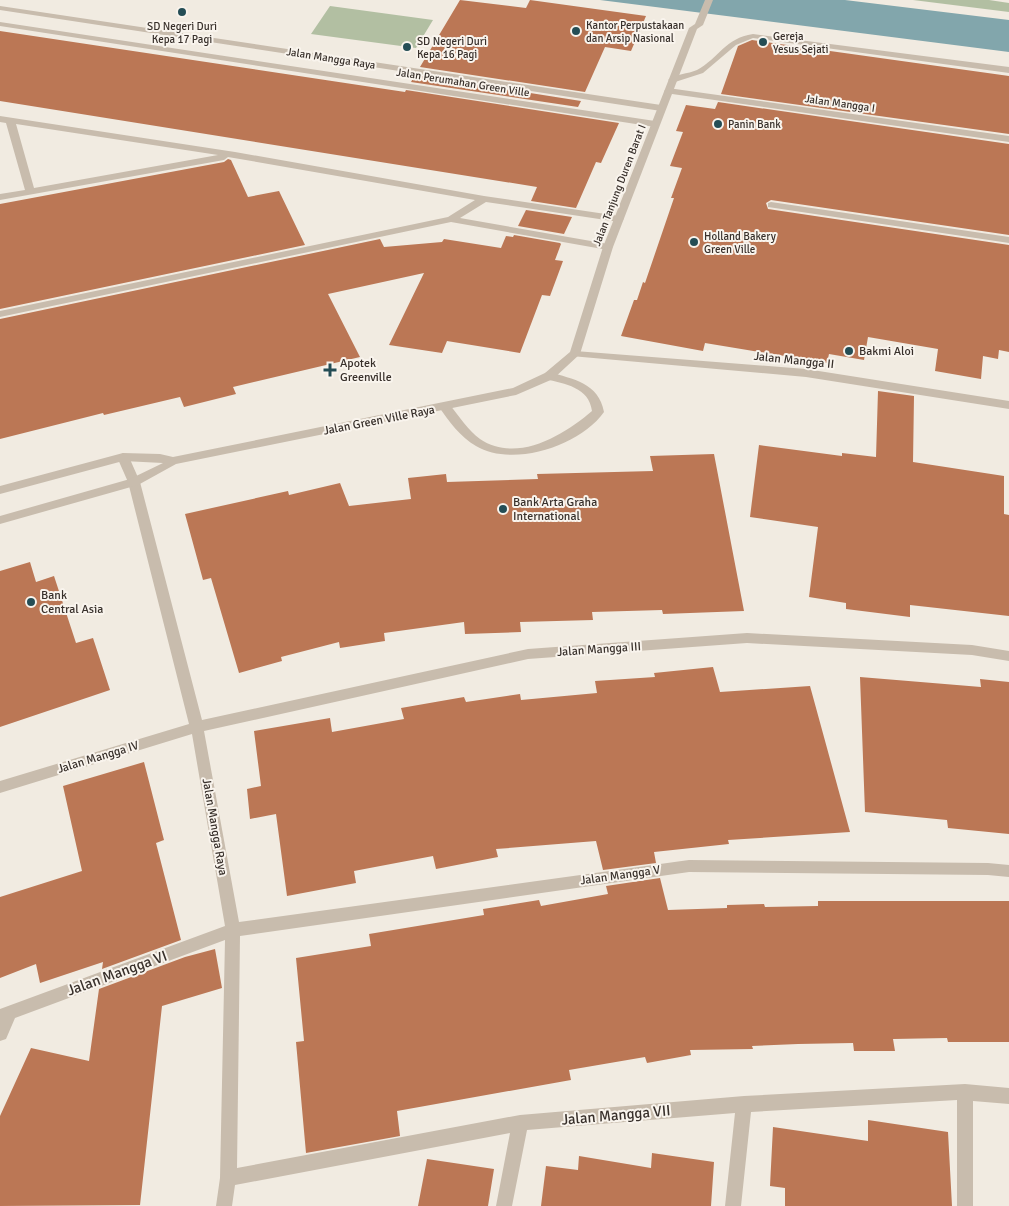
<svg xmlns="http://www.w3.org/2000/svg" width="1009" height="1206" viewBox="0 0 1009 1206" font-family="Signika,sans-serif">
	<style>
		.green { fill: #b2bfa2 }
		.water { fill: #82a6ac }
		.building { fill: #b75 }
		.lines { fill: none; stroke-linecap: round; stroke-linejoin: round }
		.service { fill: #c8bcad; fill-rule: evenodd }
		.minor { fill: #c8bcad; fill-rule: evenodd }
		.tertiary { fill: #c8bcad; fill-rule: evenodd }
		.poi-dot { fill: #244d55; stroke: #f9f4ed; stroke-width: 2 }
		.labels { text-anchor: middle; stroke-width: 4; stroke-linejoin: round; paint-order: stroke }
		.far-poi-label { font-size: 11px; fill: #38302b; stroke: #f9f4ed; text-anchor: start }
		.far-street-label { font-size: 11px; fill: #38302b; stroke: #f9f4ed }
		.poi-label { font-size: 12px; fill: #38302b; stroke: #f9f4ed; text-anchor: start }
		.street-label { font-size: 12px; fill: #38302b; stroke: #f9f4ed }
		.near-street-label { font-size: 15px; fill: #38302b; stroke: #f9f4ed }
	</style>
	<rect width="100%" height="100%" fill="#f1ebe1"/>
	<path class="green" d="M913,0H989L1009,3V12Z
		M330,6L433,20L416,48L311,34Z"/>
	<path class="water" d="M600,0H845L1009,20V52Z"/>
	<path class="building" d="M460,0L526,8L530,0L646,16L631,51L605,47L585,92L420,67Z
		M0,31L405,92L406,90L619,123L601,163L596,162L576,208L531,201L537,187L0,101Z
		M752,40L1009,76V134L721,94L738,46Z
		M415,75L581,101L578,107L411,82Z
		M718,102L1009,144V235L771,200L766,203L768,209L1009,245V352L999,350L998,359L983,356L981,379L935,371L938,349L868,337L864,360L829,354L827,363L705,343L703,351L621,336L634,300H637L643,282L645,283L674,198H671L682,168L670,166L683,132L676,131L686,105L715,109Z
		M228,159L231,160L248,197L279,191L305,245L0,309V204L224,162Z
		M526,210L572,217L564,234L518,226Z
		M514,235L560,243L561,244L555,260L563,261L550,296L542,295L520,353L447,341L442,353L389,345L424,273L328,294L360,357L233,387L236,394L184,407L180,397L104,415L103,413L0,439V319L380,239L384,247L442,242L444,239L501,248L506,236L513,237Z
		M878,391L914,396L913,462L1004,476V514L1009,515V616L910,605V617L846,609V603L809,597L818,527L750,517L759,445L842,456V453L876,457Z
		M714,454L744,611L663,614L662,610L592,612L593,620L520,622L521,632L465,634L464,622L384,633L385,641L340,648L339,642L281,657L282,661L239,673L211,578L203,580L185,514L288,491L289,495L340,483L349,506L411,499L408,478L446,474L447,482L538,479L537,474L653,471L650,456Z
		M30,562L36,582L54,576L76,643L93,638L110,690L0,727V571Z
		M713,667L720,692L810,686L850,832L728,840L729,844L654,852L656,863L603,870L596,841L496,849L498,857L436,869L433,856L354,871L356,883L287,896L276,814L250,819L247,789L261,786L254,731L330,718L332,732L404,719L401,708L464,697L466,702L520,694L521,700L597,693L595,681L655,677L654,673Z
		M860,677L981,687L980,679L1009,682V834L948,828L947,820L865,812Z
		M144,762L164,840L156,843L181,940L102,969L103,962L40,983L36,964L0,978V897L82,871L63,786Z
		M660,878L668,910L727,908V905L764,904L765,907L818,906V901H1009V1042H948L947,1038L893,1039L895,1051H854L853,1043L798,1044L752,1046L753,1049L690,1050L691,1055L647,1063L645,1057L569,1070L571,1080L397,1111L400,1136L306,1153L296,1042L304,1041L296,958L371,946L369,934L484,915L483,909L539,900L541,906L608,894L606,886Z
		M215,949L222,988L162,1006L140,1205L0,1206V1116L31,1048L89,1061L99,989L185,957Z
		M868,1120L948,1132L952,1206H785V1188L770,1186L773,1127L868,1141Z
		M652,1153L714,1162L711,1206H541L546,1166L578,1170L579,1156L651,1168Z
		M427,1159L494,1169L488,1206H418Z"/>
	<g class="lines">
		<path class="service" d="M0,6L661,105L665,108L661,111L0,10Z
			M549,372C573,379 599,383 604,412C580,446 513,468 476,446C461,438 448,420 439,407L441,404H449C459,416 468,430 480,439C517,464 564,435 592,411C589,387 565,384 545,379L544,376L545,373Z"/>
		<path class="minor" d="M0,22L655,121L659,124L655,127L0,26Z
			M753,34L1009,67V73L753,38L736,45L703,73L672,83L668,80C675,74 688,74 697,70C719,58 725,38 753,34Z
			M668,88L1009,136V142L665,93L664,91Z
			M0,116L235,152L484,196L619,216L624,219L619,222L486,202L460,218L608,244L613,247L608,250L451,222L0,317V311L448,217L475,200L228,157L224,160L0,200V194L25,190L6,123L0,122ZM16,124L218,155L34,188Z
			M771,202L1009,237V243L768,207V203Z
			M575,351L806,369L1009,401V409L806,377L571,356L570,354L571,352Z
			M123,453L129,457L140,482L202,720L528,649L747,633L972,645L1009,651V661L972,655L747,643L528,659L204,731L239,922L689,860L988,863L1009,865V877L988,875L689,872L240,936L237,1168L520,1115L744,1096L965,1084L1009,1088V1104L973,1101V1206H957V1100L751,1112L741,1206H725L735,1113L527,1130L512,1206H496L510,1133L235,1185L232,1206H216L220,1178L225,940L15,1018L6,1039L0,1041V1009L225,926L192,734L0,793V781L189,724L128,482L117,457Z"/>
		<path class="tertiary" d="M705,0H713L703,25L697,29L613,247L580,354L553,379L516,395L176,464L138,485L0,524V516L130,479L163,463L123,461L0,494V486L123,453L160,454L173,457L513,388L545,373L570,352L603,247L689,28L695,24Z"/>
	</g>
	<g class="poi-dot">
		<circle cx="182" cy="12" r="5"/>
		<circle cx="576" cy="31" r="5"/>
		<circle cx="763" cy="42" r="5"/>
		<circle cx="407" cy="47" r="5"/>
		<circle cx="718" cy="124" r="5"/>
		<circle cx="694" cy="242" r="5"/>
		<circle cx="849" cy="351" r="5"/>
		<path d="M327.5 362.5h5v5h5v5h-5v5h-5v-5h-5v-5h5z"/>
		<circle cx="503" cy="509" r="5"/>
		<circle cx="31" cy="602" r="5"/>
	</g>
	<g class="labels">
		<g class="far-poi-label">
			<text x="586" y="29">Kantor Perpustakaan<tspan x="586" dy="13">dan Arsip Nasional</tspan></text>
			<text x="182" y="30" text-anchor="middle">SD Negeri Duri<tspan x="182" dy="13">Kepa 17 Pagi</tspan></text>
			<text x="773" y="40">Gereja<tspan x="773" dy="13">Yesus Sejati</tspan></text>
			<text x="417" y="45">SD Negeri Duri<tspan x="417" dy="13">Kepa 16 Pagi</tspan></text>
			<text x="728" y="128">Panin Bank</text>
			<text x="704" y="240">Holland Bakery<tspan x="704" dy="13">Green Ville</tspan></text>
		</g>
		<g class="far-street-label">
			<text transform="translate(331 58) rotate(9)" y="4">Jalan Mangga Raya</text>
			<text transform="translate(463 82) rotate(9)" y="4">Jalan Perumahan Green Ville</text>
			<text transform="translate(840 103) rotate(8)" y="4">Jalan Mangga I</text>
			<text transform="translate(619 185) rotate(-69)" y="4">Jalan Tanjung Duren Barat I</text>
		</g>
		<g class="poi-label">
			<text x="859" y="355">Bakmi Aloi</text>
			<text x="340" y="367">Apotek<tspan x="340" dy="14">Greenville</tspan></text>
			<text x="513" y="506">Bank Arta Graha<tspan x="513" dy="14">International</tspan></text>
			<text x="41" y="599">Bank<tspan x="41" dy="14">Central Asia</tspan></text>
		</g>
		<g class="street-label">
			<text transform="translate(794 360) rotate(6)" y="4">Jalan Mangga II</text>
			<text transform="translate(379 420) rotate(-11)" y="4">Jalan Green Ville Raya</text>
			<text transform="translate(599 649) rotate(-4)" y="4">Jalan Mangga III</text>
			<text transform="translate(98 757) rotate(-17)" y="4">Jalan Mangga IV</text>
			<text transform="translate(215 827) rotate(80)" y="4">Jalan Mangga Raya</text>
			<text transform="translate(620 875) rotate(-8)" y="4">Jalan Mangga V</text>
		</g>
		<g class="near-street-label">
			<text transform="translate(117 973) rotate(-20)" y="5">Jalan Mangga VI</text>
			<text transform="translate(616 1115) rotate(-5)" y="5">Jalan Mangga VII</text>
		</g>
	</g>
</svg>
